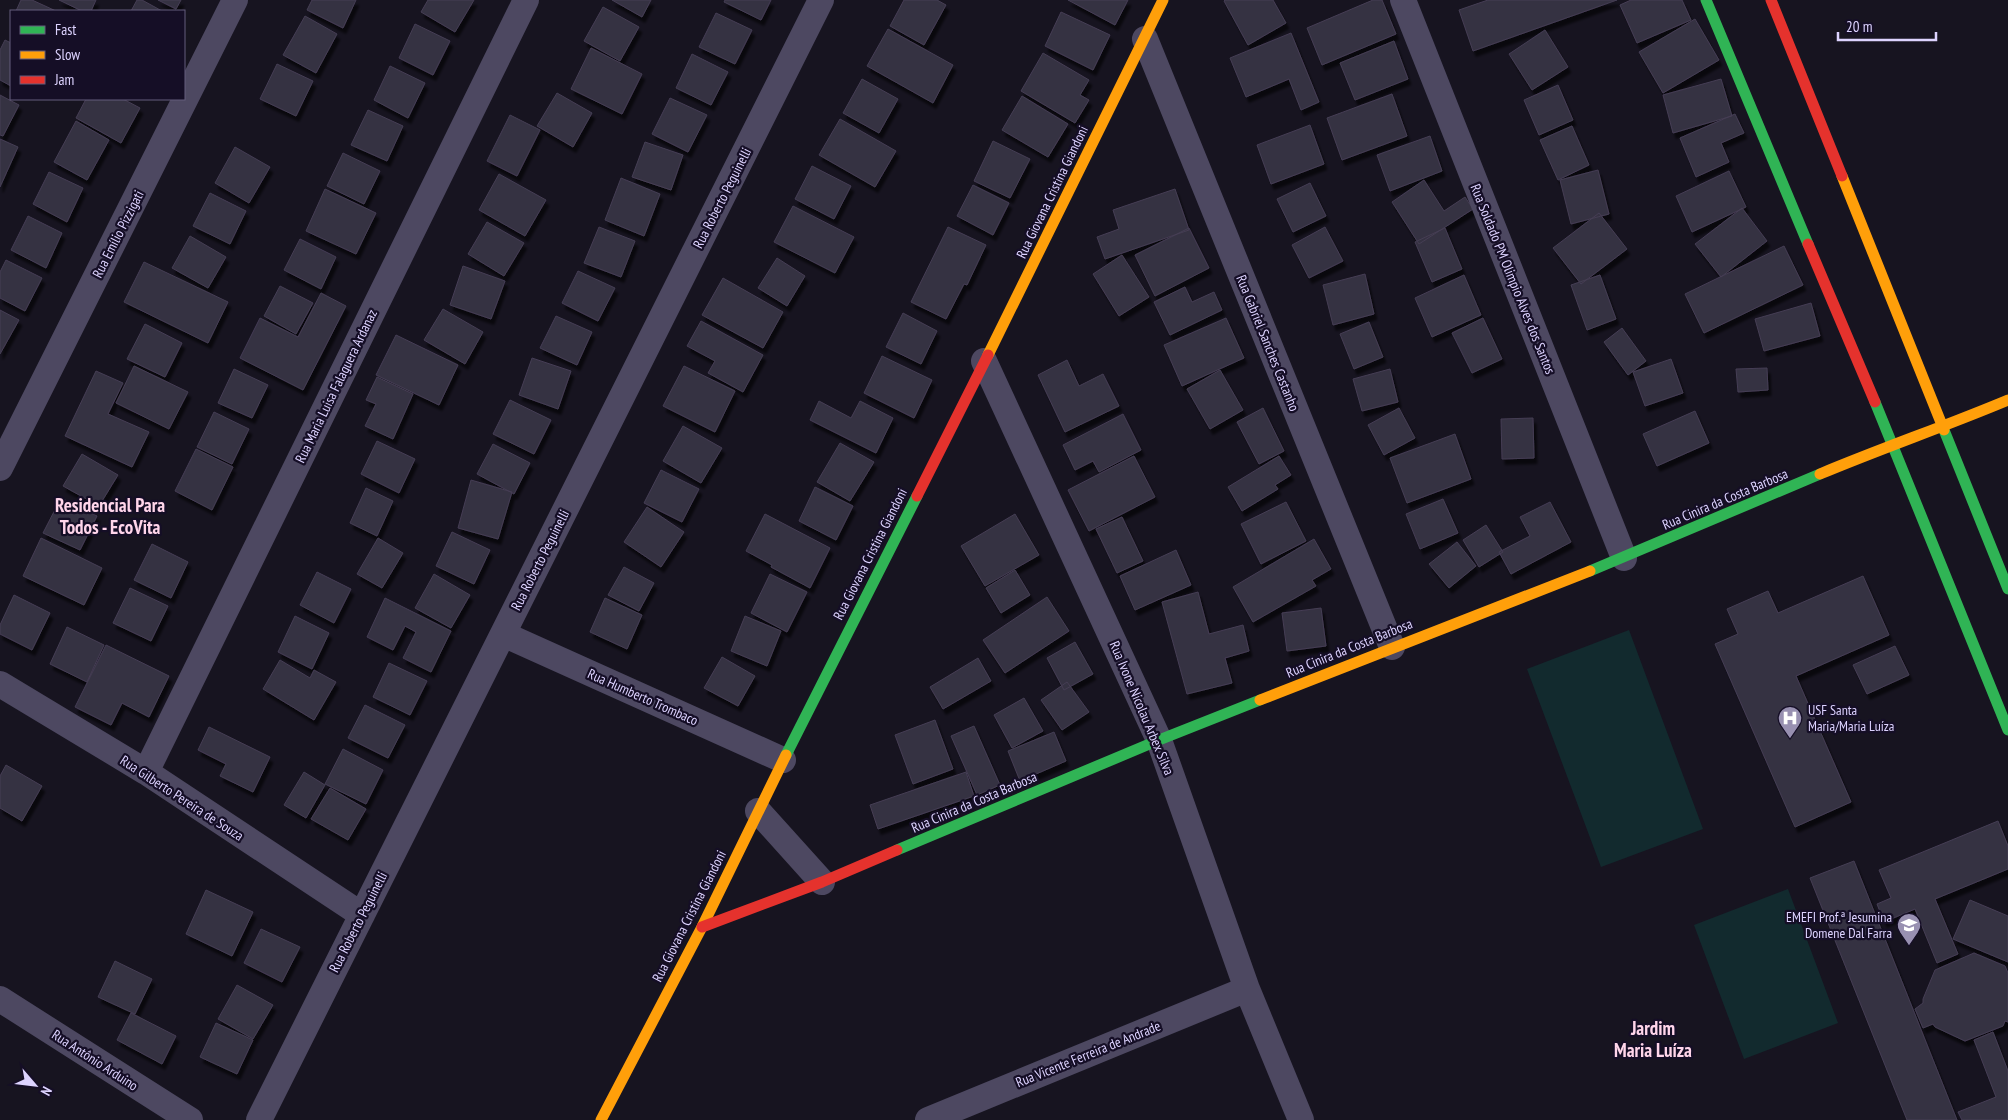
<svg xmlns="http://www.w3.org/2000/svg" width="2008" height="1120" viewBox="0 0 2008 1120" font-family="'PT Sans Narrow',sans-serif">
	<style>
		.green { fill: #122a2e }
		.building { fill: #363142; stroke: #453e54; filter: url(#shadow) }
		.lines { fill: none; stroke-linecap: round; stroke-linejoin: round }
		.street { stroke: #4d4861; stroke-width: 26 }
		.fast { stroke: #30b455; stroke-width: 11 }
		.slow { stroke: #ff9f0a; stroke-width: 11 }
		.jam { stroke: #e5322d; stroke-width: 11 }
		.labels { text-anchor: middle; stroke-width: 4.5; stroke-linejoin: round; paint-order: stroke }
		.street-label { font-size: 14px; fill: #ddd3ff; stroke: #150e26 }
		.poi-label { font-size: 14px; fill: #ddd3ff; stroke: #150e26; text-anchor: start }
		.district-label { font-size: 19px; font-weight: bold; fill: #ffd5ea; stroke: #150e26 }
	</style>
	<defs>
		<filter id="shadow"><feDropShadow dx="3" dy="5.5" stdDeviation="1" flood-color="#0009"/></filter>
	</defs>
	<rect width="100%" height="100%" fill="#171420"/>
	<path class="green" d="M1629,630L1703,829L1601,867L1527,669Z
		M1788,889L1838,1023L1744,1059L1694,925Z"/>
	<path class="building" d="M21,0H32L56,11H16Z
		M59,0H96L91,11H82Z
		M137,0H142L162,11H131Z
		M158,0H181L176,9Z
		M312,0H356L343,28L307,10Z
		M428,0H474L455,32L421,12Z
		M612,0H651L642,17Z
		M725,0H771L761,20L724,2Z
		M904,0H937L946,5L924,45L890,26Z
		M1068,0H1128L1115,25Z
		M1225,0H1273L1286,23L1248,45L1224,1Z
		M1373,0H1382L1396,34L1322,65L1307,28Z
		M1488,0H1617L1473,51L1459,10Z
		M1631,0H1682L1691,20L1637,43L1620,5Z
		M603,7L639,27L620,61L584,41Z
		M1061,12L1110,35L1093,70L1045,46Z
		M716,13L752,30L735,64L699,47Z
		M305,16L337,34L316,73L283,55Z
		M1695,19L1719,60L1663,93L1639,52Z
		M415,24L450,41L433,75L399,58Z
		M888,29L953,65L933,103L867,66Z
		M1545,30L1568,67L1532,90L1509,54Z
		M1291,33L1319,102L1301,110L1289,79L1246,97L1230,58Z
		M5,40L11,43V86L0,80V50Z
		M1394,41L1408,79L1355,100L1340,63Z
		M591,48L642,74L622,114L571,89Z
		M1043,53L1089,80L1080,95L1089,100L1075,123L1021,91Z
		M692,54L728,72L711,105L676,88Z
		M277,64L313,81L296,116L260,99Z
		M390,66L425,83L408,118L374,100Z
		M862,79L898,99L879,133L843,113Z
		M1721,79L1732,116L1673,133L1663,95Z
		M1558,85L1573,120L1539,135L1524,100Z
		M557,93L592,113L573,147L537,126Z
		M1392,94L1407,136L1342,160L1327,118Z
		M0,95L19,105L3,136L0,135Z
		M1022,96L1068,124L1048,157L1002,130Z
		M670,98L707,115L688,152L652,134Z
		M86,99H123L140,108L121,143L76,118Z
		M368,110L403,126L387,161L351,145Z
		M1735,114L1744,133L1721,143L1729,162L1696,177L1680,138Z
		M510,115L540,130L517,176L487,161Z
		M840,119L896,151L875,187L819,155Z
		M76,121L109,140L87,180L54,162Z
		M1310,125L1324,164L1271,184L1257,145Z
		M1572,126L1589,165L1558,180L1540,140Z
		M1430,136L1442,171L1390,191L1377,155Z
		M0,139L18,147L0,187Z
		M993,141L1030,159L1010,198L974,181Z
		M645,142L683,155L671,190L632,177Z
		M235,147L270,167L249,203L215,183Z
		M343,153L380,171L364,204L327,186Z
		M812,166L851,186L834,219L795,199Z
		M1598,170L1609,214L1571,224L1560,180Z
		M1729,171L1746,207L1692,232L1676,196Z
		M49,172L83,188L67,222L33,204Z
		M499,174L546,200L525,236L479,210Z
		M621,178L660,194L644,236L605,220Z
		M1424,180L1444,211L1465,197L1473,209L1419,244L1392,202Z
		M1310,183L1326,216L1293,232L1277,199Z
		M973,185L1009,203L993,235L957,216Z
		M325,189L376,213L356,254L306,231Z
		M1175,189L1189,230L1105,259L1097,237L1119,229L1113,210Z
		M210,193L246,211L230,244L193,226Z
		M793,206L854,237L835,273L774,242Z
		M1742,208L1767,241L1721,277L1695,244Z
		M1599,213L1627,249L1581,284L1553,248Z
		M28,216L62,233L46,268L11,250Z
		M487,222L524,243L504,276L468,254Z
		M599,227L635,241L621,277L584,263Z
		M948,227L986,245L967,285L964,284L946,319L911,302Z
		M1325,227L1343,261L1309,278L1292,245Z
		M1189,228L1209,268L1155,296L1135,255Z
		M1445,228L1462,269L1432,282L1415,242Z
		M190,236L226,257L208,288L172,268Z
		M300,239L336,257L321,289L284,270Z
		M1784,246L1803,285L1704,333L1685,294Z
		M1122,255L1149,297L1119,316L1093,274Z
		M777,258L805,276L787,306L758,288Z
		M6,260L42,278L25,311L0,298V272Z
		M144,262L228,302L208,343L124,302Z
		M463,266L505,281L491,319L450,305Z
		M578,271L615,288L598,321L562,303Z
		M1365,274L1374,314L1333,325L1323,285Z
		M1464,275L1481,315L1432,337L1415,298Z
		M1600,275L1616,319L1587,330L1571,285Z
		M723,278L783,312L763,348L702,315Z
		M280,286L313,303L296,334L264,316Z
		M1185,287L1192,302L1214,292L1222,310L1170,335L1154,302Z
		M321,293L346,306L303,390L240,358L260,318L298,337Z
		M1811,303L1820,336L1764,351L1755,319Z
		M443,309L483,332L465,364L424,340Z
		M0,310L19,320L0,354Z
		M903,313L937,331L921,364L886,347Z
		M556,316L592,332L577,365L540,348Z
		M1226,318L1244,358L1182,386L1164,345Z
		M1483,318L1502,359L1472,373L1452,333Z
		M701,321L763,355L743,392L708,373L715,361L687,346Z
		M1369,322L1383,357L1354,369L1340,334Z
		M145,324L182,343L165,377L127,359Z
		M1622,328L1646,361L1628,375L1604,342Z
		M396,335L458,365L439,405L376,375Z
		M882,356L932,380L914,418L864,393Z
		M532,358L571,371L558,409L519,395Z
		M1671,359L1683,393L1645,406L1633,372Z
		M1067,360L1079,386L1103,374L1119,406L1065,432L1038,375Z
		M134,366L188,392L169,429L116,403Z
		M684,366L735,391L715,432L663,406Z
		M1767,368L1768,390L1738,392L1736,369Z
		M234,369L268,385L252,418L218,403Z
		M1390,369L1398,402L1362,411L1353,379Z
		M1220,370L1243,410L1210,429L1187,389Z
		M96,371L123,383L108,414L149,432L132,467L65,436Z
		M377,377L413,394L393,439L365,426L376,404L366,400Z
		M510,400L551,420L534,454L493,434Z
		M819,401L851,418L860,401L893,418L876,453L810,420Z
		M1263,408L1284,451L1259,464L1237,422Z
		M1399,408L1415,438L1384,455L1368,425Z
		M1695,411L1709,443L1657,466L1643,434Z
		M214,412L249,429L232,464L197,447Z
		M1123,414L1141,450L1099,472L1093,461L1075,470L1063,445Z
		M1533,418L1534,458L1502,459L1501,419Z
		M683,426L722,448L701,483L663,461Z
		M1455,434L1471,479L1407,503L1390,458Z
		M377,441L415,459L399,493L361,474Z
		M840,443L874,462L850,501L817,482Z
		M493,444L530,463L514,494L477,474Z
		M196,449L233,467L212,510L175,491Z
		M82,454L118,475L99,506L63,486Z
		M1134,456L1155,497L1089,531L1068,490Z
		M1279,456L1291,475L1275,485L1278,489L1242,511L1228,487Z
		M661,470L699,489L682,522L644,503Z
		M471,480L512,492L498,539L458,528Z
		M815,487L853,506L836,540L799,521Z
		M366,488L393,501L377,536L350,523Z
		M61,498L97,516L80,550L43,533Z
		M1443,499L1458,533L1420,549L1406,514Z
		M1286,502L1306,541L1261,564L1241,524Z
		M1550,502L1571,542L1511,574L1499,552L1530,536L1520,517Z
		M647,507L684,532L661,567L624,542Z
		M765,514L830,548L810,588L771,567L772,565L746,551Z
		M1015,514L1039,555L985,586L961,546Z
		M1122,517L1143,561L1117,573L1096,529Z
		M1486,525L1503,552L1479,567L1463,540Z
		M452,532L490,550L474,584L436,566Z
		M41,538L102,568L84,605L23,576Z
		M378,538L403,553L382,588L357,574Z
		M1314,539L1331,569L1312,580L1316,586L1253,622L1233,587Z
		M1457,542L1476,566L1449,588L1429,564Z
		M152,544L188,562L171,598L134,580Z
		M1176,550L1191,585L1135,610L1120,576Z
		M624,567L654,583L639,611L608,595Z
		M1015,570L1030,595L1001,613L986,588Z
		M317,572L351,589L334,623L300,605Z
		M434,574L470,595L451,628L415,608Z
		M770,574L807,592L787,632L751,613Z
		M1863,576L1889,635L1796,676L1851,802L1795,827L1715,644L1738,634L1727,609L1768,591L1778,613Z
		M130,588L168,606L151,641L113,623Z
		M1198,592L1209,634L1243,625L1249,651L1225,658L1232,683L1187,694L1162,602Z
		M14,595L50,613L32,650L0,634V625Z
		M1047,597L1069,631L1005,673L983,640Z
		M385,598L451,631L431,672L403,658L416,632L405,626L393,650L367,637Z
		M605,598L642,615L627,649L590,632Z
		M1321,608L1326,646L1287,651L1282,613Z
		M295,616L329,633L312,669L278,652Z
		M745,616L781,631L767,666L731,651Z
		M67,627L104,645L87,682L50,664Z
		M1075,642L1093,674L1064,690L1047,658Z
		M106,645L169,676L149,717L122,703L111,725L75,707Z
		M1895,646L1909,675L1867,694L1853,665Z
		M722,657L755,676L738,706L704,688Z
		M978,658L991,681L943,709L930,687Z
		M280,660L310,678L314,670L336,682L314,720L263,689Z
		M389,663L427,681L410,715L373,697Z
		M1067,682L1089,712L1062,730L1041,700Z
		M1024,698L1043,731L1012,748L994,715Z
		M365,705L405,725L388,758L348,738Z
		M935,720L953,769L913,784L895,735Z
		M974,726L1000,785L977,795L951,736Z
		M209,727L270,757L253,792L220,776L226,764L198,750Z
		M1054,732L1066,761L1020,781L1008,751Z
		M343,749L383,770L366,804L325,784Z
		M6,765L42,786L22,821L0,808V776Z
		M304,772L325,785L306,818L284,805Z
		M966,772L974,796L878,829L870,805Z
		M330,788L366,809L348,840L311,819Z
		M1998,821L2008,846V869L1935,899L1958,954L1937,963L1915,909L1884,922L1877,904L1891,898L1879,870Z
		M1854,861L1957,1120H1907L1810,878Z
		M206,890L253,912L232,956L186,934Z
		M1970,900L2008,916V962L1953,939Z
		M261,929L300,947L282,982L244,963Z
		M1974,953L2005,966L2008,973V1022L2005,1021L2003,1026L1965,1041L1935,1027L1933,1024L1923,1028L1915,1009L1923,1003V999L1935,970Z
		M115,961L152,979L135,1014L98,997Z
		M237,985L273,1005L253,1039L218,1019Z
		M131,1013L176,1036L162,1064L117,1040Z
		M216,1023L253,1040L237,1074L200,1057Z
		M1993,1032L2008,1071V1120H1962L1958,1112L1996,1097L1974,1040Z"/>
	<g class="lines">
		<path class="street" d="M1403,0L1624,558
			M1145,39L1392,647
			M984,361L1159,740L1247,989L1301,1120
			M0,468L235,0
			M503,634L783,760
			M0,684L146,772L362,915
			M146,772L526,0
			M758,811L822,882
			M0,999L190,1120
			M259,1120L821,0
			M928,1120L1247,989"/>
		<path class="fast" d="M1706,0L1808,244
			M1875,402L2008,730
			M1944,430L2008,589
			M1590,571L1820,474
			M786,755L917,496
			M897,850L1159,740L1260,700"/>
		<path class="slow" d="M1842,176L1944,430
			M988,355L1163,0
			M1820,474C1882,448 1946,426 2008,400
			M1260,700L1590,571
			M601,1120L702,927L786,755"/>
		<path class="jam" d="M1771,0L1842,176
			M1808,244L1875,402
			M917,496L988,355
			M702,927L822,882L897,850"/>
	</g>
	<defs>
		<g id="hospital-pin" transform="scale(1.25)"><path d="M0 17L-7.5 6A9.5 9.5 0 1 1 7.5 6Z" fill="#9890b1" stroke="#150e26"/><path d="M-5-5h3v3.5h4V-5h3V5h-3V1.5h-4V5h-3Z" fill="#fff"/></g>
		<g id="school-pin" transform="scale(1.25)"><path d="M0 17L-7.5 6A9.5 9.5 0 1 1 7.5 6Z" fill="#9890b1" stroke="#150e26"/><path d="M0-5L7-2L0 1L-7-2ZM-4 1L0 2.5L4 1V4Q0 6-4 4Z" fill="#fff"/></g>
	</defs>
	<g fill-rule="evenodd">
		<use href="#hospital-pin" x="1790" y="718"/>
		<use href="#school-pin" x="1909" y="925"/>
	</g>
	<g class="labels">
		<g class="street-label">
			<text transform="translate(1052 192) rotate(-64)" y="5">Rua Giovana Cristina Giandoni</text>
			<text transform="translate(722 198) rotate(-63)" y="5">Rua Roberto Peguinelli</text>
			<text transform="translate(118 234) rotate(-63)" y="5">Rua Emílio Pizzigati</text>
			<text transform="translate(1513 279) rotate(68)" y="5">Rua Soldado PM Olimpio Alves dos Santos</text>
			<text transform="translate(1268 343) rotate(68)" y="5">Rua Gabriel Sanches Castanho</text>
			<text transform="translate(336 386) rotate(-64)" y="5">Rua Maria Luisa Falaguera Ardanaz</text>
			<text transform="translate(1725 499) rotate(-23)" y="5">Rua Cinira da Costa Barbosa</text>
			<text transform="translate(870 554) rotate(-63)" y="5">Rua Giovana Cristina Giandoni</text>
			<text transform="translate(540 560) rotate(-63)" y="5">Rua Roberto Peguinelli</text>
			<text transform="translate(1349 648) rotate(-22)" y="5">Rua Cinira da Costa Barbosa</text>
			<text transform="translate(643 697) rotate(24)" y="5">Rua Humberto Trombaco</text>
			<text transform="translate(1142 708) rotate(67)" y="5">Rua Ivone Nicolau Arbex Silva</text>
			<text transform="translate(182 798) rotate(33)" y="5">Rua Gilberto Pereira de Souza</text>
			<text transform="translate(974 802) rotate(-23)" y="5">Rua Cinira da Costa Barbosa</text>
			<text transform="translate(689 916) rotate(-63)" y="5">Rua Giovana Cristina Giandoni</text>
			<text transform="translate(358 922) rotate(-63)" y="5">Rua Roberto Peguinelli</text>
			<text transform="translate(1088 1054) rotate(-22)" y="5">Rua Vicente Ferreira de Andrade</text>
			<text transform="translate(95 1060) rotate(33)" y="5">Rua Antônio Arduino</text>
		</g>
		<g class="poi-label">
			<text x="1808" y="715">USF Santa<tspan x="1808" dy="16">Maria/Maria Luíza</tspan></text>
			<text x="1892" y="922" text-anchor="end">EMEFI Prof.ª Jesumina<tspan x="1892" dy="16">Domene Dal Farra</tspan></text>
		</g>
		<g class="district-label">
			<text x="110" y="512">Residencial Para<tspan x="110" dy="22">Todos - EcoVita</tspan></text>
			<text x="1653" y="1035">Jardim<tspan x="1653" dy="22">Maria Luíza</tspan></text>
		</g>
	</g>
	<rect x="10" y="10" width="175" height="90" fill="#150e26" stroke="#655d7d"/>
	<rect x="20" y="26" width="25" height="8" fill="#30b455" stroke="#655d7d"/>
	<text x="55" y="35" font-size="15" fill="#ddd3ff">Fast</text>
	<rect x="20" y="51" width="25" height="8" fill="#ff9f0a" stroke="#655d7d"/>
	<text x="55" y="60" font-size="15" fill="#ddd3ff">Slow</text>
	<rect x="20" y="76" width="25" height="8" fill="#e5322d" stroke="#655d7d"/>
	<text x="55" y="85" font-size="15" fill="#ddd3ff">Jam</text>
	<g transform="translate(35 1085) rotate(118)" stroke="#150e26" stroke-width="4" paint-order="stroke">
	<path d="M0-4L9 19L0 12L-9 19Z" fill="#ddd3ff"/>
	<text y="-8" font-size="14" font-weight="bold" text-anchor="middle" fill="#ddd3ff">N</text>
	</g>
	<path d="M1838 32v8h98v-8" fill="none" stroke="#ddd3ff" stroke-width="2.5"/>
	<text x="1846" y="32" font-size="15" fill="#ddd3ff" stroke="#150e26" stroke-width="4" paint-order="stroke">20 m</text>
</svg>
